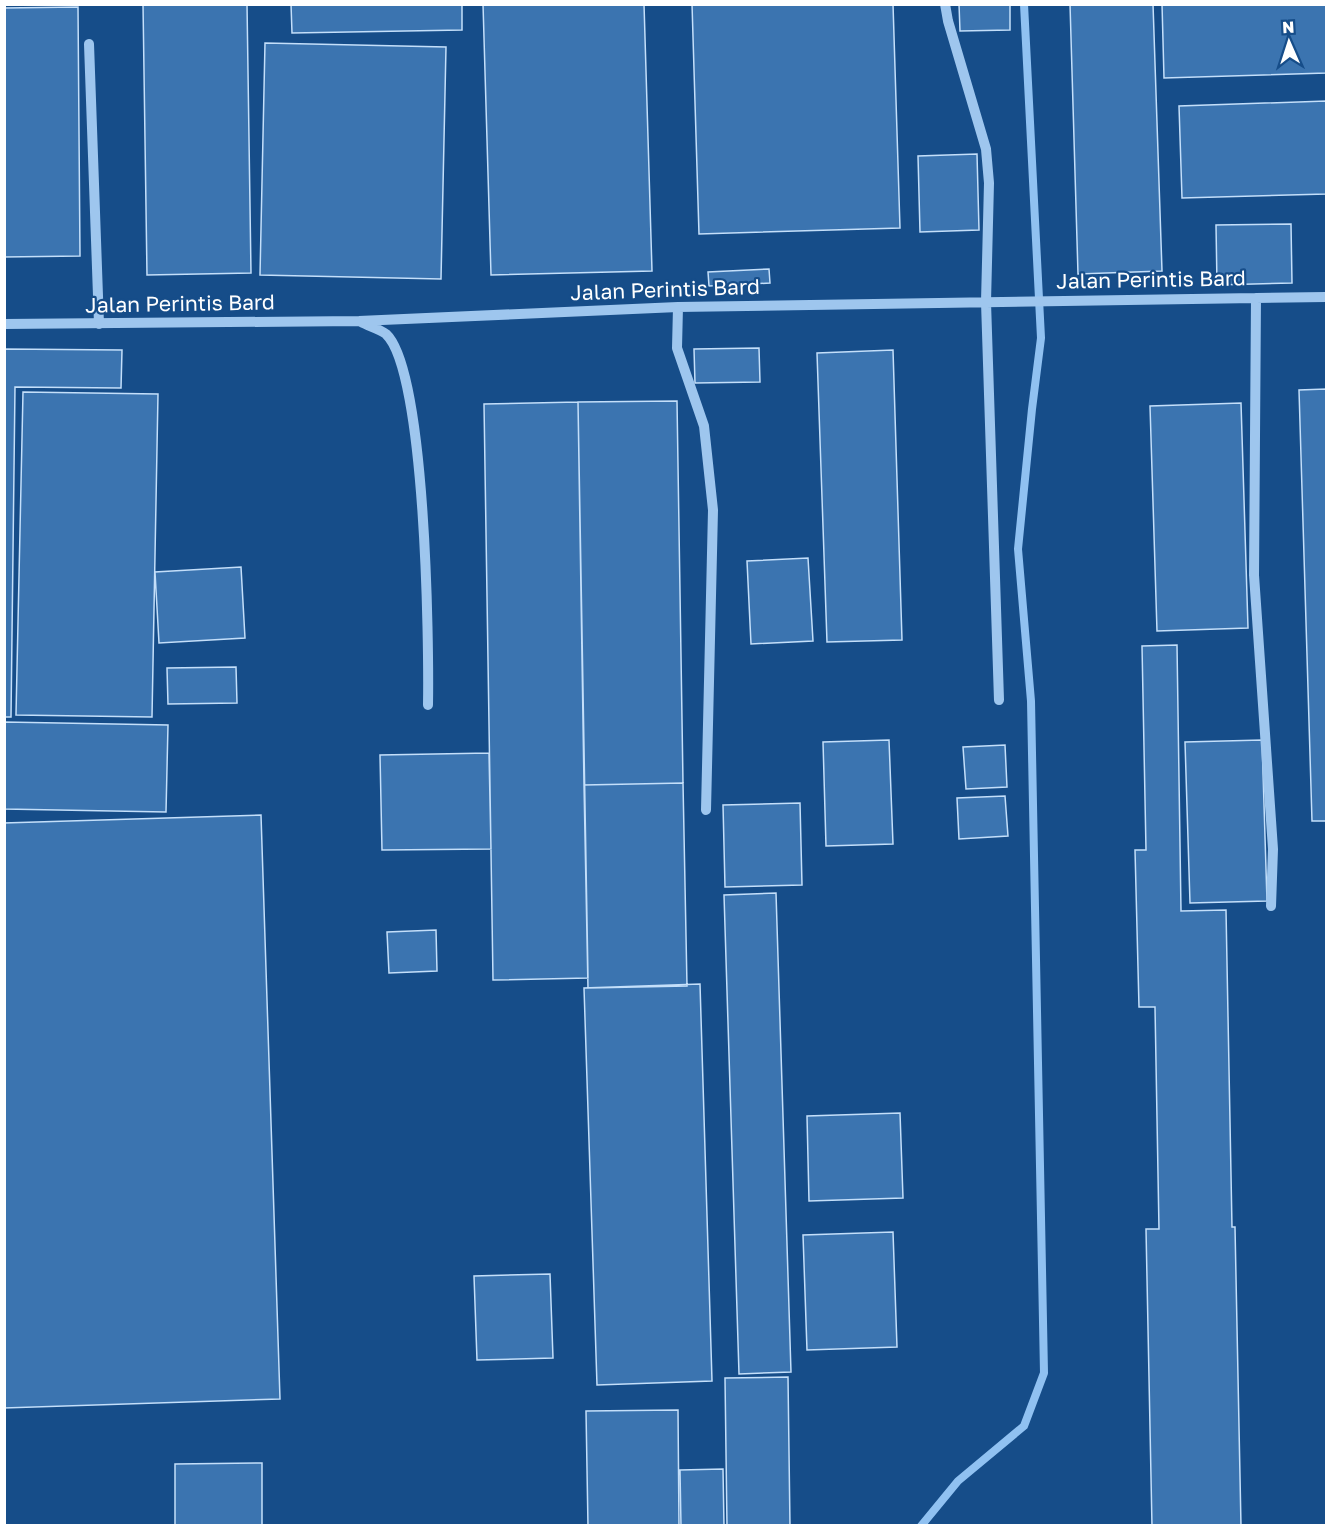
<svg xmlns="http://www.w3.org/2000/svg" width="1331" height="1530" viewBox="0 0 1331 1530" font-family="'Golos Text',sans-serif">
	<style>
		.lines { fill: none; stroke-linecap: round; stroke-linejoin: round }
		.stream { stroke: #90c1f1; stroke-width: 8 }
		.building { fill: #3b74b0; stroke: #c4dffa; stroke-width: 1.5 }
		.minor { stroke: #9ec6ee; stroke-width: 10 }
		.labels { text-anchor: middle; stroke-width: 4.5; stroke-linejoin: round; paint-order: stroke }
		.street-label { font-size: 21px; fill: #fff; stroke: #164d89 }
	</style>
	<rect width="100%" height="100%" fill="#164d89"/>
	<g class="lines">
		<path class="stream" d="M921,1526L958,1481L1024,1426L1044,1373L1031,701L1018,549L1032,409L1041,338L1024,4"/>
	</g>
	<path class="building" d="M143,4H247L251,273L147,275Z
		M291,4H462V30L292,33Z
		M483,4H644L652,271L491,275Z
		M692,4H893L900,228L699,234Z
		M959,4H1010V30L960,31Z
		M1070,4H1153L1162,271L1078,274Z
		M1162,4H1326V73L1164,78Z
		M78,7L80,256L4,257V8Z
		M265,43L446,47L441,279L260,275Z
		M1326,101V194L1182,198L1179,106Z
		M977,154L979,230L920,232L918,156Z
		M1291,224L1292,283L1217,285L1216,225Z
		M769,269L770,283L709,286L708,272Z
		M759,348L760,382L695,383L694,349Z
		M4,349L122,350L121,388L15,387L11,717H4Z
		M893,350L902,640L827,642L817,353Z
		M1326,389V821H1312L1299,390Z
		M23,392L158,394L152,717L16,715Z
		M677,401L683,783L584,785L578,402Z
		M578,402L588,978L493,980L484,404Z
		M1241,403L1248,628L1157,631L1150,406Z
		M808,558L813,641L751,644L747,561Z
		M241,567L245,638L159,643L155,572Z
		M1177,645L1181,911L1226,910L1232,1227H1235L1241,1526H1152L1146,1229H1159L1155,1007H1139L1135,850H1146L1142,646Z
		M236,667L237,703L168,704L167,668Z
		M4,722L168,725L166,812L4,809Z
		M889,740L893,844L826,846L823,742Z
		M1262,740L1267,901L1190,903L1185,742Z
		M1005,745L1007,787L966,789L963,747Z
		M489,753L491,849L382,850L380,755Z
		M683,783L687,986L588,988L584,785Z
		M1005,796L1008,836L959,839L957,798Z
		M800,803L802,885L725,887L723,805Z
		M261,815L280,1399L4,1408V823Z
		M776,893L791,1372L739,1374L724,895Z
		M436,930L437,971L389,973L387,932Z
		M700,984L712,1381L597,1385L584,988Z
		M900,1113L903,1198L809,1201L807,1116Z
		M893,1232L897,1347L807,1350L803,1235Z
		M550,1274L553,1358L477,1360L474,1276Z
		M788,1377L790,1526H727L725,1378Z
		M678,1410L679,1526H588L586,1411Z
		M262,1463V1526H175V1464Z
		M723,1469L724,1526H681L680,1470Z"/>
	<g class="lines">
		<path class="minor" d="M945,4L948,21L986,149L989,183L986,302L999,700
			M89,44L99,324
			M1256,298L1254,575L1273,849L1271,906
			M678,307L677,348L704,426L713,510L706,810
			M361,322C368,326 380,329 386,334C426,371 429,644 428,705
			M4,324L359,321L678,307L1326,297"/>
	</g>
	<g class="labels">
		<g class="street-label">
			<text transform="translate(1151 280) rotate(-1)" y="7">Jalan Perintis Bard</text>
			<text transform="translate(665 290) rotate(-2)" y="7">Jalan Perintis Bard</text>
			<text transform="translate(180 304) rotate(-1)" y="7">Jalan Perintis Bard</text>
		</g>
	</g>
	<rect width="1331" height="1530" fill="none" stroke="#ffffff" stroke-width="12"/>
	<g transform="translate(1289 42) rotate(357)" stroke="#164d89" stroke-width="4.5" paint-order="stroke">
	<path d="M0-4.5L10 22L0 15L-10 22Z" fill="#ffffff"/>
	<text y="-9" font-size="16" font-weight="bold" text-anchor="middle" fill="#ffffff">N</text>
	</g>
</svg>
